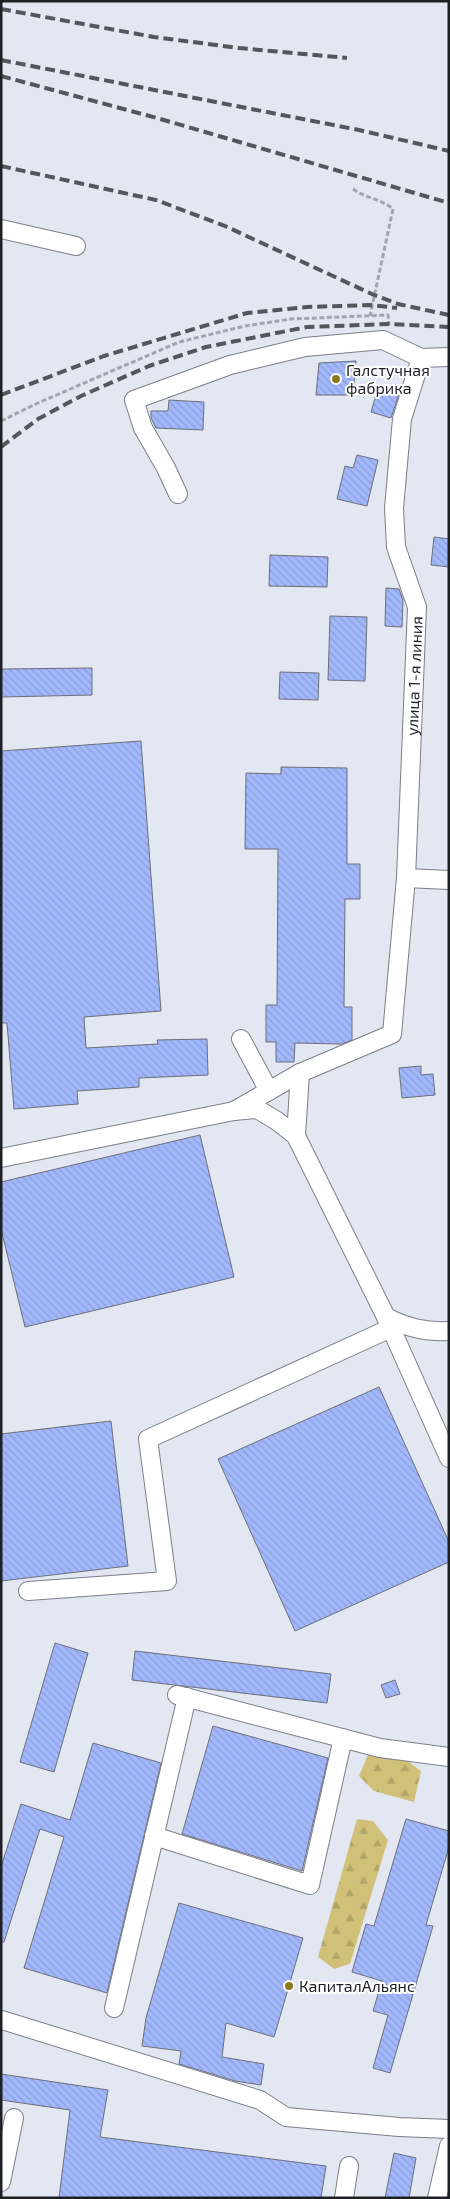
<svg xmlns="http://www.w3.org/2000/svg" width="450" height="2199" viewBox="0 0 450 2199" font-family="'Exo 2',sans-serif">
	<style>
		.forest { fill: url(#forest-firs) }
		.building { fill: url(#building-back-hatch); stroke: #6c6f79 }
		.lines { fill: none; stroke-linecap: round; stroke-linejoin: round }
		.minor-casing { stroke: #7c7f89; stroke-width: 20 }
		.path { stroke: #a2a5ae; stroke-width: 3; stroke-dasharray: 5 2.5; stroke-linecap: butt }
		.minor { stroke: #fff; stroke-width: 18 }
		.rail { stroke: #54565c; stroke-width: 4; stroke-dasharray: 10 5; stroke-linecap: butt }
		.poi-dot { fill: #8b781c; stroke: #fff; stroke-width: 2 }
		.labels { text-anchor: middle; stroke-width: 4; stroke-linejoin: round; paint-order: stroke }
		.poi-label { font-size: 16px; fill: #1e2024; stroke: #fff; text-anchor: start }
		.street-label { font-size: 16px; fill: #1e2024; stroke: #fff }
	</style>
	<defs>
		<pattern id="forest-firs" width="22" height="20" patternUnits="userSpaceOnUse" patternTransform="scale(1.25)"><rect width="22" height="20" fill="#d1c077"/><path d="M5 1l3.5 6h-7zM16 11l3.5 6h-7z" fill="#b3a567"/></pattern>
		<pattern id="building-back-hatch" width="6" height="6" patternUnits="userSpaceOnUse" patternTransform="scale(1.25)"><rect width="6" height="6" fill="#a2b8fc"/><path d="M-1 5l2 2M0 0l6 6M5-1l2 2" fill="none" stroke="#8b9ed8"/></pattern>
	</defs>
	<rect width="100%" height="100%" fill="#e3e7f2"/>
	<path class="forest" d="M397,1753L421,1771L414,1802L374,1791L359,1776L368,1755Z
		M357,1819L373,1821L388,1840L350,1964L334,1969L318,1957Z"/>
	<path class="building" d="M356,361L353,395H316L319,363Z
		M379,385L400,391L391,418L371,412Z
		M169,400L204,402L203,430L156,428L151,418V411H168Z
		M357,455L378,460L367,506L337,499L345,466L353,468Z
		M434,537L449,539V567L431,565Z
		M270,555L328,557L327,587L269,586Z
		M386,588L399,589L403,600L402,627L385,626Z
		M330,616L367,617L365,681L328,680Z
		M92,668V695L1,697V669Z
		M280,672L319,673L318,700L279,699Z
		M141,741L161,1011L84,1017L86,1048L158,1044L157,1040L207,1039L208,1075L139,1078V1087L77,1091L78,1104L14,1109L7,1023H1V751Z
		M281,767L347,768V864H360V899H345L344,1007H352V1040L342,1044L295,1043L294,1062H276V1042H266V1005H277L278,849H245L246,773L281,774Z
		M421,1066V1075L433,1074L435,1095L402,1098L399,1068Z
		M200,1135L234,1277L25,1327L1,1229V1182Z
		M379,1387L449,1542V1562L295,1631L218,1459Z
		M111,1421L128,1566L1,1581V1434Z
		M55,1643L88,1653L54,1772L20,1762Z
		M135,1651L331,1674L327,1703L132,1680Z
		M395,1680L400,1694L386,1698L381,1685Z
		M213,1726L328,1758L302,1871L182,1834Z
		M93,1743L161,1763L107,1993L24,1968L64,1837L40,1829L4,1942H1V1867L21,1804L70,1820Z
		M406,1819L449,1831V1847L426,1925L433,1926L390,2073L373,2068L388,2015L373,2011L382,1981L352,1972L366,1924L374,1926Z
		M179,1903L303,1938L274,2037L226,2023L222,2057L264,2064L261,2085L235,2081L179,2064L181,2051L142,2046L146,2018Z
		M1,2074L108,2090L100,2137L326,2166L321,2198H59L70,2110L1,2100Z
		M394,2153L416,2158L409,2198H385Z"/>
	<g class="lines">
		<g class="minor-casing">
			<g id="minor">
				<path d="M1,229L76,246"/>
				<path d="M178,494L166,468L143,428L134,400L230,365L305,347L383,340L421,358L449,357"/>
				<path d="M406,878L449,880"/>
				<path d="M241,1039L269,1091"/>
				<path id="s1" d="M234,1111L300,1073L392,1034L406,878L417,607L396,547L394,508L402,419L421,358"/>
				<path d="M296,1136L300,1073"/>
				<path d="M1,1158L234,1111L257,1109L277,1121L296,1136L386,1317C408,1328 425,1332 449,1331"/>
				<path d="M386,1317L449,1458"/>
				<path d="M28,1591L167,1581L148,1439L391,1328"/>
				<path d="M177,1695L380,1748L449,1757"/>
				<path d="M154,1836L310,1885L343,1738"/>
				<path d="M114,2008L187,1697"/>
				<path d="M2,2020L260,2100L286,2117L399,2127L449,2129"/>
				<path d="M1,2182L14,2118"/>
				<path d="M344,2198L349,2166"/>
				<path d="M437,2198L449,2146"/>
			</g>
		</g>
		<path class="path" d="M353,189C365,198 381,199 393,209L370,316
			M1,421L38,403L179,342L245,326L291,319L388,315L389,325"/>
		<use href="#minor" class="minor"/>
		<path class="rail" d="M1,9L154,37L239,48L347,58
			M1,60L359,130L449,151
			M1,76L157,118L449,203
			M1,166L156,200L225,226L374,295L398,304L449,315
			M1,395L104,356L247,313L307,307L371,305L397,308
			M1,447L38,419L81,396L149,366L206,347L307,327L389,324L449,327"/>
	</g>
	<g class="poi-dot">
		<circle cx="336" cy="379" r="5"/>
		<circle cx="289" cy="1986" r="5"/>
	</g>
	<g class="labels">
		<g class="poi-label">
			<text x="346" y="376">Галстучная<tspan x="346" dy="18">фабрика</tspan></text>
			<text x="299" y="1992">КапиталАльянс</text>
		</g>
		<g class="street-label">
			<text dy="6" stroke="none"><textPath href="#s1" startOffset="535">улица 1-я линия</textPath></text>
		</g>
	</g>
	<rect width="450" height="2199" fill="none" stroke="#1e2024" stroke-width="5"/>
</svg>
